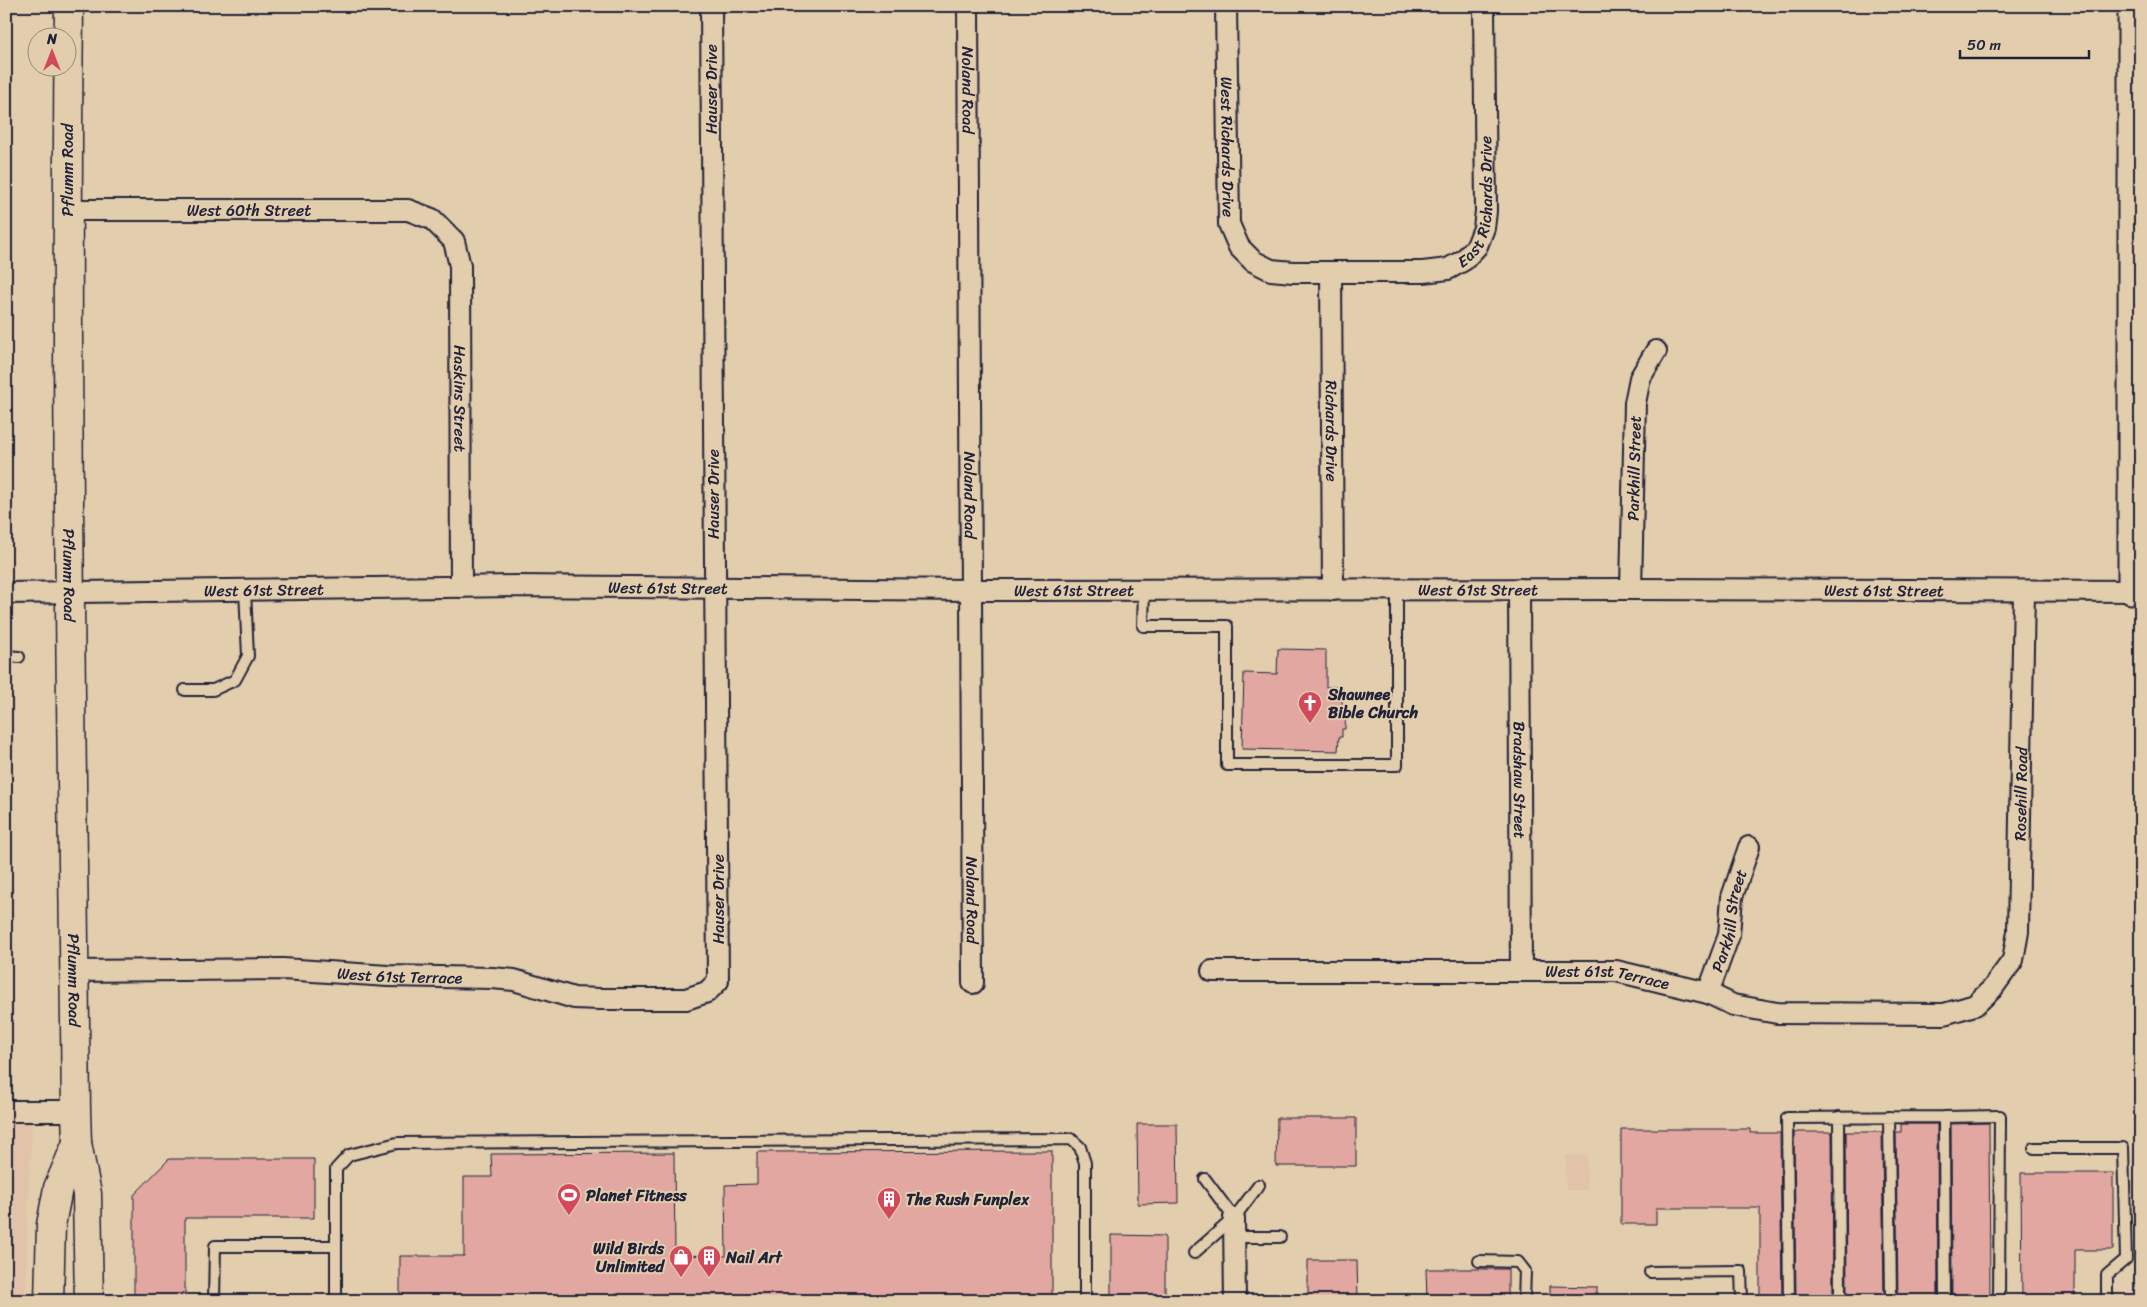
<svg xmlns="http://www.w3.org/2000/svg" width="2147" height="1307" viewBox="0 0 2147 1307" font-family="Sriracha,sans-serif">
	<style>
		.built { fill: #e2c2a8 }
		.building { fill: #e1a7a0; stroke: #22223b }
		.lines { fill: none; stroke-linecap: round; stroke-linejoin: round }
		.service-casing { stroke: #22223b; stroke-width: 14 }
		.minor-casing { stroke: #22223b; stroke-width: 24 }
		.tertiary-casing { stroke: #22223b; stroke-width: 29 }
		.secondary-casing { stroke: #22223b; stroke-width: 31 }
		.service { stroke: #e2cdac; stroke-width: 10 }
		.minor { stroke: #e2cdac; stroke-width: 20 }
		.tertiary { stroke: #e2cdac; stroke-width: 25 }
		.secondary { stroke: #e2cdac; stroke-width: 28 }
		.labels { text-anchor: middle; stroke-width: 4; stroke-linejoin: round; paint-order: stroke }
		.street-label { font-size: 16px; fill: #22223b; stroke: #e2cdac }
		.poi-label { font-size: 16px; font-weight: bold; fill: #22223b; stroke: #e2cdac; text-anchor: start }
	</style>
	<rect width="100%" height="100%" fill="#e2cdac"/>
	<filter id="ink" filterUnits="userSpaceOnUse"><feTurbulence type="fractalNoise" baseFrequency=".02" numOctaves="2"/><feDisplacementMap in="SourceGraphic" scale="10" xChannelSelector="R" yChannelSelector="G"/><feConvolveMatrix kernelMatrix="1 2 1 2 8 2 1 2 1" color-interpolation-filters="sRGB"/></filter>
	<g filter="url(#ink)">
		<path class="built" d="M6,1122H32L27,1221L26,1301H6Z
			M1566,1156H1587V1190H1566Z"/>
		<path class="building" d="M1278,649L1326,650V687H1340L1339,698H1342V708H1346L1345,729H1342V737H1339L1338,751L1242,749L1244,673L1277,674Z
			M1277,1118H1356V1166H1276Z
			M1989,1123L1990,1301H1952L1951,1124Z
			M1137,1124H1177L1178,1203L1138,1204Z
			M1901,1124H1937L1938,1301H1898L1896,1132H1901Z
			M1621,1129H1750V1133H1780L1782,1301H1760V1208H1656V1224H1621Z
			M1798,1132H1832L1833,1301H1796L1794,1133Z
			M1846,1132H1882L1884,1301H1847Z
			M1052,1151V1301H400V1256H464V1177H492L491,1154L674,1153L675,1255L726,1256L725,1185L757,1184V1152Z
			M169,1159H314V1218H185V1301H134V1195Z
			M2021,1173H2113V1250H2075V1301H2022Z
			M1111,1235L1165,1236V1301H1111Z
			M1308,1260H1357L1358,1301H1308Z
			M1426,1269H1508V1301H1427Z
			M1550,1286L1597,1287V1301H1550Z"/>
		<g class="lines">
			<g class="service-casing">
				<path id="service" d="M1144,590L1143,626H1227V765H1397V590
					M6,656L19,657
					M185,690H213L235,680L248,656L245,590
					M1839,1117L1840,1301
					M1889,1117L1891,1301
					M2034,1148H2123L2126,1259L2107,1275V1301
					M1205,1179L1234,1218
					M1234,1237H1280
					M1194,1253L1234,1218L1259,1185
					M1479,1261L1518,1262L1525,1271L1524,1301
					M1650,1272L1741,1271L1742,1301
					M214,1301L215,1246H336
					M336,1301V1169L349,1155L397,1143L1071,1139L1080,1147L1085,1163V1301
					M1789,1301L1787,1118L1944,1117
					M1945,1301L1944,1117L2000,1116L1999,1301"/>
			</g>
			<g class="minor-casing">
				<g id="minor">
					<path id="s1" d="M968,6L973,983"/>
					<path id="s2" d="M1226,6L1229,224L1239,247L1253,261L1271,270L1293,272H1423L1448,269L1464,260L1477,246L1484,228L1486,211L1484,6"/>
					<path id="s3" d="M67,210H408L432,219L454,241L460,266L461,587"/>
					<path id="s4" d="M1331,272L1333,590"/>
					<path id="s5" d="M1519,589L1521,971"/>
					<path id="s6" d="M1631,589L1635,403L1640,378L1656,351"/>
					<path id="s7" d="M6,593L516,586L971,590L1631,589L2141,591"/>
					<path id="s8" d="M74,971L283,969L388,976L492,978L514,980L574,998L600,999H686L707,992L718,981L711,6"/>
					<path id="s9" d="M1212,971H1616L1708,993L1733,1005L1777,1013L1944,1014L1975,1005L1992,989L2013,960L2018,932L2024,591"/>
					<path id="s10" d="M1708,993L1729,935L1732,897L1749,847"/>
					<path d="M6,1111H76"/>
					<path d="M1234,1218L1235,1301"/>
				</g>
			</g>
			<g class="tertiary-casing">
				<path id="tertiary" d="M2131,6V591"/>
			</g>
			<g class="secondary-casing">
				<g id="secondary">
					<path id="s11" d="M69,6C65,375 72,743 76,1111L77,1143L87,1194L89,1301"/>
					<path d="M49,1301L51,1225L58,1188L77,1143"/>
				</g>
			</g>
			<use href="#service" class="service"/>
			<use href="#minor" class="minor"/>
			<use href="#tertiary" class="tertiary"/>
			<use href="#secondary" class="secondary"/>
		</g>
	</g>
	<defs>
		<g id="church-pin" transform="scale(1.25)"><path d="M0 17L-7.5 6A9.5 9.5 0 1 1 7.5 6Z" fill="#d1495b" stroke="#e2cdac"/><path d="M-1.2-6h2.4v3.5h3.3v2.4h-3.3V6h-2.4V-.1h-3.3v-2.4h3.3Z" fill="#fff"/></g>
		<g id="stadium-pin" transform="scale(1.25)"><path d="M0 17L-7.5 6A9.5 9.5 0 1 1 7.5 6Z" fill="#d1495b" stroke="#e2cdac"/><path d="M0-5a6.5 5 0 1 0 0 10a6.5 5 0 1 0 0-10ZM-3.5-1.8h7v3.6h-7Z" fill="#fff"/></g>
		<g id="building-pin" transform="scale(1.25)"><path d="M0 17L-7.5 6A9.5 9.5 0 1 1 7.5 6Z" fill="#d1495b" stroke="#e2cdac"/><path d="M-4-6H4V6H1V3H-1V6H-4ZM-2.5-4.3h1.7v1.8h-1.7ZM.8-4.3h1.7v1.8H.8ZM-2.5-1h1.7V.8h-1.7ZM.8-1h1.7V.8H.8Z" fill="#fff"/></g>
		<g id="shop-pin" transform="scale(1.25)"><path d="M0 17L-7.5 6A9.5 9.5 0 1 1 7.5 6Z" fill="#d1495b" stroke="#e2cdac"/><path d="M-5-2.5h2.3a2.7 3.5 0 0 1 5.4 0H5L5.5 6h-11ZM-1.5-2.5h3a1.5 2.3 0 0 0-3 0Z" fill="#fff"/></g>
	</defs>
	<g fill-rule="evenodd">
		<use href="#church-pin" x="1310" y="703"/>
		<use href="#stadium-pin" x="569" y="1195"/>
		<use href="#building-pin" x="889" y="1199"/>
		<use href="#shop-pin" x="681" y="1257"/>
		<use href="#building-pin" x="709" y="1257"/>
	</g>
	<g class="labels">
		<g class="street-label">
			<text transform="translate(711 89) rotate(-90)" y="6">Hauser Drive</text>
			<text dy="6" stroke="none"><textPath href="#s1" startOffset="84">Noland Road</textPath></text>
			<text dy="6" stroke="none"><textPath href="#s2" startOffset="141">West Richards Drive</textPath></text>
			<text transform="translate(67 170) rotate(-90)" y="6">Pflumm Road</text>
			<text dy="6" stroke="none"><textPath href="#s2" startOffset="541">East Richards Drive</textPath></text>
			<text dy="6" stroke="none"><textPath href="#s3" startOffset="182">West 60th Street</textPath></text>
			<text dy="6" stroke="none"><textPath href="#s3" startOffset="556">Haskins Street</textPath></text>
			<text dy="6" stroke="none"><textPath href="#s4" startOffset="159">Richards Drive</textPath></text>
			<text dy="6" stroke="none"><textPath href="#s6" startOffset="121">Parkhill Street</textPath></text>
			<text transform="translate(713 494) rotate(-90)" y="6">Hauser Drive</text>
			<text dy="6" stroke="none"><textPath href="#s1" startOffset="489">Noland Road</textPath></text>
			<text dy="6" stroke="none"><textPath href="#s11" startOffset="569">Pflumm Road</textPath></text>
			<text dy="6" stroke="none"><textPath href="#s7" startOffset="662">West 61st Street</textPath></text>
			<text dy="6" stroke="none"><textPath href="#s7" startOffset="1472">West 61st Street</textPath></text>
			<text dy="6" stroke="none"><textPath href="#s7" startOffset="258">West 61st Street</textPath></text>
			<text dy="6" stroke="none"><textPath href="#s7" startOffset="1068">West 61st Street</textPath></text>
			<text dy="6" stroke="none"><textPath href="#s7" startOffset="1878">West 61st Street</textPath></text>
			<text dy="6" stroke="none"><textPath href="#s5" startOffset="191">Bradshaw Street</textPath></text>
			<text dy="6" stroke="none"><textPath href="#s9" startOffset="996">Rosehill Road</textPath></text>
			<text transform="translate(718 899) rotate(-90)" y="6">Hauser Drive</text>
			<text dy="6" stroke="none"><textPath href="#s1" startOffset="894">Noland Road</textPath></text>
			<text dy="6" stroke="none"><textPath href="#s10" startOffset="76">Parkhill Street</textPath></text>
			<text dy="6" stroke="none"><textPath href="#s8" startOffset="326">West 61st Terrace</textPath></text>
			<text dy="6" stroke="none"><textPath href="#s9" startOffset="396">West 61st Terrace</textPath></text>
			<text dy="6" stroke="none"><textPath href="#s11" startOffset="974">Pflumm Road</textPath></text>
		</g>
		<g class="poi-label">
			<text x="1328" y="700">Shawnee<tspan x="1328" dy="18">Bible Church</tspan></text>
			<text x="586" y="1201">Planet Fitness</text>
			<text x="906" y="1205">The Rush Funplex</text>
			<text x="664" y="1254" text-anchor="end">Wild Birds<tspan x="664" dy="18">Unlimited</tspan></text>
			<text x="726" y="1263">Nail Art</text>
		</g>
	</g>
	<rect width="2147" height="1307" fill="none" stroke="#e2cdac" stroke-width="25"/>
	<rect x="12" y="12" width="2122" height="1282" fill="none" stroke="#22223b" stroke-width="2" filter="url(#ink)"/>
	<g transform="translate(52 52)"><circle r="24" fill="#e2cdac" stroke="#95897f"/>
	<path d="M0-4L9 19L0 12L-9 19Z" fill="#d1495b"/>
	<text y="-8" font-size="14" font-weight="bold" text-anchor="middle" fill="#22223b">N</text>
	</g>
	<path d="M1960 50v8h129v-8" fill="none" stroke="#22223b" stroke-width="2.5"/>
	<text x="1967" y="50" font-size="15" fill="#22223b" stroke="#e2cdac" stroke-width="4" paint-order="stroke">50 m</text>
</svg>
